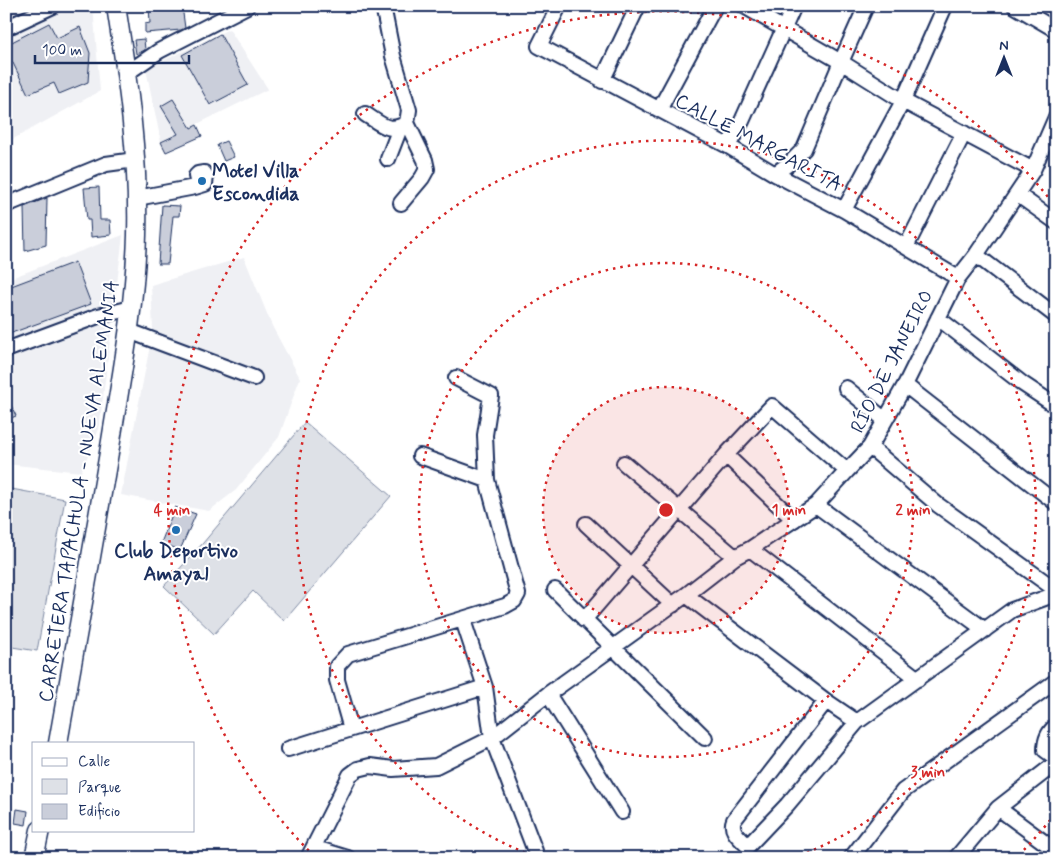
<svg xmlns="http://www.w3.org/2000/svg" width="1062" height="864" viewBox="0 0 1062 864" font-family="Mynerve,sans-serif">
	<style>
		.built { fill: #eff0f4 }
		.green { fill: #dee1e7; stroke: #7c88a2 }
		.building { fill: #caceda; stroke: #1b2f5e }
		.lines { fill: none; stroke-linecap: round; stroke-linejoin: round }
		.minor-casing { stroke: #1b2f5e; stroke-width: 18 }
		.major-casing { stroke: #1b2f5e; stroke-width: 21 }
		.minor { stroke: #fff; stroke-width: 14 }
		.major { stroke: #fff; stroke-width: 18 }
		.ring { fill: none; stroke: #d62828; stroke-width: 2.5; stroke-dasharray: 2.5 5 }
		.poi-dot { fill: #1f6fb2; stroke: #fff; stroke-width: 2 }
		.labels { text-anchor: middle; stroke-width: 4; stroke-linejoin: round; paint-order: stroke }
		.street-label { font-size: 20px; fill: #1b2f5e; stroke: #fff }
		.poi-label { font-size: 20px; font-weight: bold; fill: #1b2f5e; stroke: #fff; text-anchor: start }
		.centre { fill: #d62828; stroke: #fff; stroke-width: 2.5 }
		.ring-label { font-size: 15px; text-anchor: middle; font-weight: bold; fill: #d62828; stroke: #fff; stroke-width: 4; stroke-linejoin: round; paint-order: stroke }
	</style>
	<rect width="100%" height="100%" fill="#fff"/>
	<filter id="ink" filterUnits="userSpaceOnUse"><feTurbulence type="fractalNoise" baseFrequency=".02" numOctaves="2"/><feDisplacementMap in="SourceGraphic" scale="10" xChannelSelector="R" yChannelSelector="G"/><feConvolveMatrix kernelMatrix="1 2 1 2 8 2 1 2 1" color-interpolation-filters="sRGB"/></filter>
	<g filter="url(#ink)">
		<path class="built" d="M6,6H93L100,91L6,143Z
			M229,29L268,89L161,142L146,69Z
			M123,235L99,429L81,472L6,464V280Z
			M244,257L272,326L300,378L279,437L236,490L209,511L121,495L153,330L151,285Z"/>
		<path class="green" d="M305,422L391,496L284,621L253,591L214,634L164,586L203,543Z
			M6,488L65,499L37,651L6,646Z"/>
		<path class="building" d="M149,6H182L185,28L181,30L145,33V24L150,23Z
			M49,23L57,38L80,27L90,53L88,82L59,94L54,83L28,94L12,61L6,63V45Z
			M220,34L248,85L210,105L182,55Z
			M144,39L145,50L136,54L134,40Z
			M173,99L191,128L197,125L202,136L166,152L161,142L178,134L161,106Z
			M226,141L234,157L224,161L217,145Z
			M99,187L100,220H110L111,235L91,237L90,220H87L84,188Z
			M47,198L46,245L25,251L24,207Z
			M162,205L180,206L179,216H173L168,264H158Z
			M75,262L91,304L6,335V288Z
			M6,394L16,416L6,420Z
			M175,507L196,514L180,550L161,543Z
			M17,809L28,811L26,825L15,823Z"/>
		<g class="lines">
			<g class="minor-casing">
				<path id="minor" d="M559,6L539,46L728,146L775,174L844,210L958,278
					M744,6L841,62L903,101L1033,170
					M1015,6L1056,30
					M6,28L53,6
					M127,73L159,51L247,6
					M602,81L638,6
					M659,110L715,6
					M365,114C381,124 389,134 407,123L409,110L393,56L383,6
					M728,146L742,121L794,6
					M388,159L400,128
					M775,174L791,162L804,149L841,62L866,6
					M1017,194L1056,222
					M137,198L195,187L205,184L206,176L204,173L198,174L196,176L198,186
					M401,203L422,178L427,169L425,160L407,123
					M6,205L106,164L135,160
					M844,210L903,101L945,6
					M906,247L964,133
					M976,255L1056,316
					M938,318L1023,384L1056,406
					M129,331L254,378
					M6,350L98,316L132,308
					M905,385L1056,503
					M846,388L885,420
					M870,447L938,505L1056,590
					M726,455L794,520
					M420,456L487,480
					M624,463L735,557
					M816,505L985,630
					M586,524L673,605
					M750,549L918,679
					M555,590L705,738
					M686,595L826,701L857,722
					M463,620L485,687L492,738L535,851
					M584,620L726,455L772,406L847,471
					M548,694L622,812
					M826,701L734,820C729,831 741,839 748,846L787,805L857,722L1012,610L1056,594
					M1056,726C1048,732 1045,740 1045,750L1056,758
					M351,729L337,680V666L348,654L505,606L514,601L518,594L487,480L485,435L491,396L456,378
					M288,749L485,687
					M998,808L1056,851
					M315,848L348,858
					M308,858L350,775L358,769L370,766L393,769L436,766L492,738L548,694L686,595L735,557L750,549L816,505L847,471L870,447L905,385L958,278L976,255L1033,170L1056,117
					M851,858L903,791L1056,681
					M956,858L998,808L1056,763"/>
			</g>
			<g class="major-casing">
				<path id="major" d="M58,743C76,642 94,542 111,441C122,373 135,305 137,235C139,158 128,82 116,6
					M34,858L40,830"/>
			</g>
			<use href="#minor" class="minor"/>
			<use href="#major" class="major"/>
		</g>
	</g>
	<circle cx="666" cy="510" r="123" fill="#d62828" fill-opacity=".12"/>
	<g class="ring">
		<circle cx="666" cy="510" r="123"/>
		<circle cx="666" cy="510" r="247"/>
		<path d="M539 858A370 370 0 1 1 793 858"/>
		<path d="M1055 814A494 494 0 0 1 1018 856M314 856A494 494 0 1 1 1055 206"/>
	</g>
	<g class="poi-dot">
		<circle cx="202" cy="181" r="5"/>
		<circle cx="176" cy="530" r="5"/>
	</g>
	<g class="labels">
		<g class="street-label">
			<text transform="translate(759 142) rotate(28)" y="7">CALLE MARGARITA</text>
			<text transform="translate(891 361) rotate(-63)" y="7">RÍO DE JANEIRO</text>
			<text transform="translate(78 491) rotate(-81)" y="7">CARRETERA TAPACHULA - NUEVA ALEMANIA</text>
		</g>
		<g class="poi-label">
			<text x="212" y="177">Motel Villa<tspan x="212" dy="23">Escondida</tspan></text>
			<text x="176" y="557" text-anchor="middle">Club Deportivo<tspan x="176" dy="23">Amayal</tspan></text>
		</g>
	</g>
	<circle cx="666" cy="510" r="8" class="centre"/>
	<g class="ring-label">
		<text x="789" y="515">1 min</text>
		<text x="913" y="515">2 min</text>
		<text x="172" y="515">4 min</text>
		<text x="928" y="777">3 min</text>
	</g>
	<rect width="1062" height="864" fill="none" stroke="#fff" stroke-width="25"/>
	<rect x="12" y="12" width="1037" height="839" fill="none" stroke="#1b2f5e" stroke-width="2" filter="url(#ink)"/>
	<rect x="32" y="742" width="162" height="90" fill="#ffffff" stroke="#a4acbf"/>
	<rect x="42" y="758" width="25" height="8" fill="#ffffff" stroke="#a4acbf"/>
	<text x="78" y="766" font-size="15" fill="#1b2f5e">Calle</text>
	<rect x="42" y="779" width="25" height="15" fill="#dee1e7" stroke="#a4acbf"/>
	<text x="78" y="792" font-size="15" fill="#1b2f5e">Parque</text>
	<rect x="42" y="804" width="25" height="15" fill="#caceda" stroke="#a4acbf"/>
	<text x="78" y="816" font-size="15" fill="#1b2f5e">Edificio</text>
	<g transform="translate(1004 58)" stroke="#ffffff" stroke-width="4" paint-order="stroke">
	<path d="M0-4L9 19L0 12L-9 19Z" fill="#1b2f5e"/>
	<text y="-8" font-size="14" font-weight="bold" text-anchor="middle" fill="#1b2f5e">N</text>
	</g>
	<path d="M35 55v8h154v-8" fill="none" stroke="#1b2f5e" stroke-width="2.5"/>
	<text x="42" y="55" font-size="15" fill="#1b2f5e" stroke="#ffffff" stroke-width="4" paint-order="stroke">100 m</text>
</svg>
